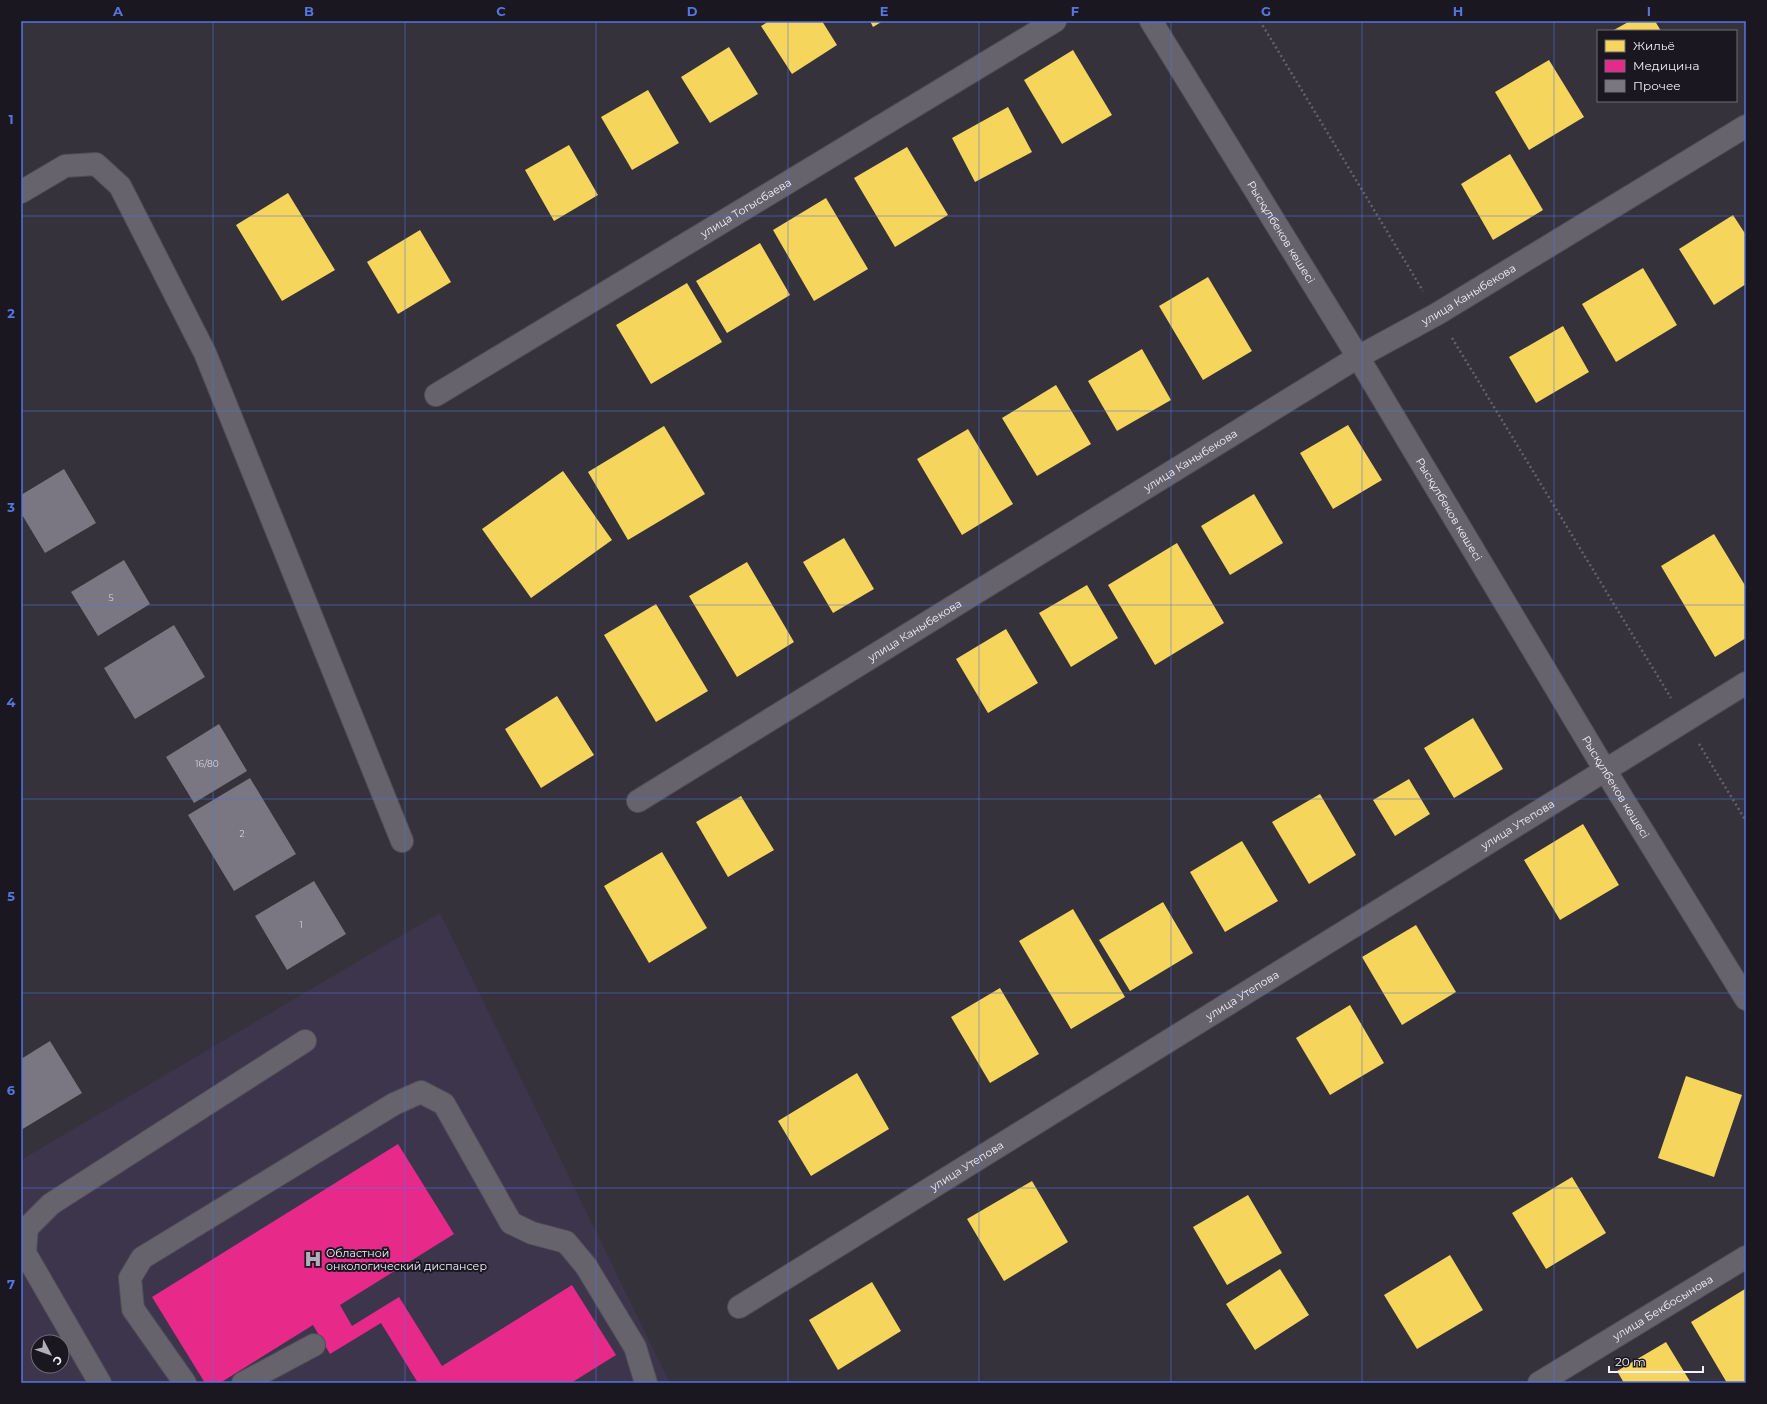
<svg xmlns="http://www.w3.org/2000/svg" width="1767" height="1404" viewBox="0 0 1767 1404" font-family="Montserrat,sans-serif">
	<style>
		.built { fill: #3d354c; fill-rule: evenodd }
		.homes { fill: #f6d55c }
		.health { fill: #e7298a }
		.building { fill: #7a7682 }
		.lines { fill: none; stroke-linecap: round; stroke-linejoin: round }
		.minor-casing { stroke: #514d57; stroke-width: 24 }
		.path { stroke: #65626a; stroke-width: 2.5; stroke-dasharray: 2 3; stroke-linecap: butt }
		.minor { stroke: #66636c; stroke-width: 22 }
		.grid { fill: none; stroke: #5376e1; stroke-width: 1; stroke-opacity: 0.55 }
		.labels { text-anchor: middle; stroke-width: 4; stroke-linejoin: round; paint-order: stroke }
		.number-label { font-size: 9px; fill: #d6d1de }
		.street-label { font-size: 11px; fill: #f4effd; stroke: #1a1720 }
		.poi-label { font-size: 11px; fill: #f4effd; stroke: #1a1720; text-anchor: start }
		.neatline { fill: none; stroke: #5376e1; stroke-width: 1.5 }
		.grid-label { font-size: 13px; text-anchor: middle; font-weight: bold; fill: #5376e1 }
	</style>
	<rect width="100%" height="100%" fill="#35323c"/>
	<path class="built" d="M440,913L670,1383H21V1160ZM38,1342H62V1366H38Z"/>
	<path class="homes" d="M769,21H822L837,45L792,74L761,26Z
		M870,21H883L873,27Z
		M1630,21H1655L1661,31H1612Z
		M729,47L758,94L710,123L681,77Z
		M1073,50L1112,115L1062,144L1024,80Z
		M1549,60L1584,117L1529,150L1495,92Z
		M648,90L679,143L632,170L601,117Z
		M1008,107L1032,152L975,182L952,138Z
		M569,145L598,195L554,221L525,170Z
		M907,147L948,215L895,247L854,178Z
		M1510,154L1543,210L1493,240L1461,184Z
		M288,193L335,270L282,301L236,225Z
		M826,198L868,269L814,301L773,230Z
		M1733,215L1746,235V284L1714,305L1679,249Z
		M420,230L451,282L398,314L367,262Z
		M760,243L790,295L727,333L696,281Z
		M1643,268L1677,325L1616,362L1582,304Z
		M1208,277L1252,351L1203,380L1159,306Z
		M687,283L722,342L651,384L616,325Z
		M1563,326L1589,372L1536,403L1509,357Z
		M1142,349L1171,400L1117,431L1088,381Z
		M1056,385L1091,444L1037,476L1002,418Z
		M1348,425L1382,480L1333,509L1300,453Z
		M664,426L705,494L628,540L588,472Z
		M968,429L1013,504L962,535L917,459Z
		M563,471L612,540L531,598L482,529Z
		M1254,494L1283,543L1230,575L1201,526Z
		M1714,534L1746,587V638L1715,657L1661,566Z
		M844,538L874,589L833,613L803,562Z
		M1177,543L1224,623L1155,665L1108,585Z
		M747,562L794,642L737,677L689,596Z
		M1087,585L1118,638L1071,667L1039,613Z
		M656,604L708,691L656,722L604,635Z
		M1006,629L1038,683L988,713L956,659Z
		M557,696L594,755L541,788L505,729Z
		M1473,718L1503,769L1454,798L1424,748Z
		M1409,779L1430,814L1395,836L1373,800Z
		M1320,794L1356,855L1309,884L1272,822Z
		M741,796L774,850L728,877L696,822Z
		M1583,824L1619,885L1560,920L1524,860Z
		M1242,841L1278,901L1225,932L1190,872Z
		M662,852L707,928L649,963L604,886Z
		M1163,902L1193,953L1130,991L1099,940Z
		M1073,909L1125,997L1071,1029L1019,941Z
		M1416,925L1456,992L1402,1025L1362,957Z
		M1000,988L1039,1054L990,1083L951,1017Z
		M1350,1005L1384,1063L1330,1095L1296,1038Z
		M857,1073L889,1129L811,1176L778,1121Z
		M1686,1076L1742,1095L1714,1177L1658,1158Z
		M1572,1177L1606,1233L1546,1269L1512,1213Z
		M1032,1181L1068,1242L1004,1281L967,1219Z
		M1248,1195L1282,1253L1227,1285L1193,1227Z
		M1450,1255L1483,1310L1417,1349L1384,1295Z
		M1280,1269L1309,1315L1255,1350L1226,1304Z
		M872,1282L901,1331L838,1370L809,1320Z
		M1745,1289L1746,1383H1727L1691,1322Z
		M1666,1342L1691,1383H1624L1617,1371Z"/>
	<path class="health" d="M398,1144L454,1234L340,1305L352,1326L399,1297L442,1366L572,1285L616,1355L571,1383H418L381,1323L330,1354L313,1325L220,1383H205L152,1297Z"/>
	<path class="building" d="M64,469L96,523L45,553L21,513V495Z
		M124,560L150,604L98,636L71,592Z
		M174,625L205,677L135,719L104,668Z
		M219,724L247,771L194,803L166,757Z
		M250,778L296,854L234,891L188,815Z
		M314,881L346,934L287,970L255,916Z
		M50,1041L82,1093L21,1130V1059Z"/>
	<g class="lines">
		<g class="minor-casing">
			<g id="minor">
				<path id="s1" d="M1151,21L1358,357L1605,770L1746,999"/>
				<path d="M21,192L65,166L96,164L120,186L205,353L402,841"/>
				<path id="s2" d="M436,395L1055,21"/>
				<path id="s3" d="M638,801L1358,357L1437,314L1746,126"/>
				<path id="s4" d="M739,1307L1746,683"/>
				<path d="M100,1383L25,1253L27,1228L51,1204L305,1041"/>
				<path d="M185,1383L133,1309L130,1278L142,1258L394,1104L421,1092L444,1104L511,1223L532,1233L566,1242L586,1266L635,1347L646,1383"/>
				<path d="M243,1383L314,1345"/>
				<path id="s5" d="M1539,1383L1746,1257"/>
			</g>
		</g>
		<path class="path" d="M1260,21L1423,291
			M1452,338L1671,698
			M1699,744L1746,821"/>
		<use href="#minor" class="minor"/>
	</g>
	<path class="grid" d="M213,21V1383M405,21V1383M596,21V1383M788,21V1383M979,21V1383M1171,21V1383M1362,21V1383M1554,21V1383M21,216H1746M21,411H1746M21,605H1746M21,799H1746M21,993H1746M21,1188H1746"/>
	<defs>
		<g id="hospital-bare" transform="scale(1.38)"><path d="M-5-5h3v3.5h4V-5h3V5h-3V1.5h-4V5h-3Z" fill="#b1adb9" stroke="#1a1720" stroke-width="2.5" paint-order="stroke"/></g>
	</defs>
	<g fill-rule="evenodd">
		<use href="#hospital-bare" x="313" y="1259"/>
	</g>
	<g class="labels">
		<g class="number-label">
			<text x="111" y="601">5</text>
			<text x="207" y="767">16/80</text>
			<text x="242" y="837">2</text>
			<text x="301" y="928">1</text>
		</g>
		<g class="street-label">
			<text dy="4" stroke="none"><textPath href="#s2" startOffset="362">улица Тогысбаева</textPath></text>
			<text dy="4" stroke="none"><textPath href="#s1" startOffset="248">Рысқұлбеков көшесі</textPath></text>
			<text dy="4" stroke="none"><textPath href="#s3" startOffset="973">улица Каныбекова</textPath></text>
			<text dy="4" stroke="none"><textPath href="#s3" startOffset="649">улица Каныбекова</textPath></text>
			<text dy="4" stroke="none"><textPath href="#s1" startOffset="572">Рысқұлбеков көшесі</textPath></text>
			<text dy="4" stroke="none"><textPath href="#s3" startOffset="325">улица Каныбекова</textPath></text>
			<text dy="4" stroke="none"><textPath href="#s1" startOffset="896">Рысқұлбеков көшесі</textPath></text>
			<text dy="4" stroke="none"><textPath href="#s4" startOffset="916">улица Утепова</textPath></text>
			<text dy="4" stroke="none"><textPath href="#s4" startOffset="592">улица Утепова</textPath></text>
			<text dy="4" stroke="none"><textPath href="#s4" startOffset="268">улица Утепова</textPath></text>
			<text dy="4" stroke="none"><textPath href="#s5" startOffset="145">улица Бекбосынова</textPath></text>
		</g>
		<g class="poi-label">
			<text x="326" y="1257">Областной<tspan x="326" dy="13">онкологический диспансер</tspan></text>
		</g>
	</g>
	<rect width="1767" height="1404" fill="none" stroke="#1a1720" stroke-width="44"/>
	<rect x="1597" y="30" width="140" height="72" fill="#1a1720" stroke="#716d78"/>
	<rect x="1605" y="40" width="20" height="12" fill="#f6d55c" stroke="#716d78"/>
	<text x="1633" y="50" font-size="12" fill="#f4effd">Жильё</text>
	<rect x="1605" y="60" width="20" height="12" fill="#e7298a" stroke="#716d78"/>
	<text x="1633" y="70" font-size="12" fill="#f4effd">Медицина</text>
	<rect x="1605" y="80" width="20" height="12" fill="#7a7682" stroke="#716d78"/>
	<text x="1633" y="90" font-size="12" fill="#f4effd">Прочее</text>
	<g transform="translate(50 1354) rotate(131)"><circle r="19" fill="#1a1720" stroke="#716d78"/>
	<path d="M0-3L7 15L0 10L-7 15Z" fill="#b1adb9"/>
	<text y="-6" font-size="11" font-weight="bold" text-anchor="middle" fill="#f4effd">С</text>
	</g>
	<path d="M1609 1366v6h94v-6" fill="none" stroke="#f4effd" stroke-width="2"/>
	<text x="1615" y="1366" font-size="12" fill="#f4effd" stroke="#1a1720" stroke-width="3" paint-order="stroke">20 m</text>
	<rect x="22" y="22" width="1723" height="1360" class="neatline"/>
	<g class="grid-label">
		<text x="118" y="16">A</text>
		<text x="309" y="16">B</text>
		<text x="501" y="16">C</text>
		<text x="692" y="16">D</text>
		<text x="884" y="16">E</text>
		<text x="1075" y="16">F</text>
		<text x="1266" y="16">G</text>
		<text x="1458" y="16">H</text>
		<text x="1649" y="16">I</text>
		<text x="11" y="124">1</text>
		<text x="11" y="318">2</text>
		<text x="11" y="512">3</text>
		<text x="11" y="707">4</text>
		<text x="11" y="901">5</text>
		<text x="11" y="1095">6</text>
		<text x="11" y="1289">7</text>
	</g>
</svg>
